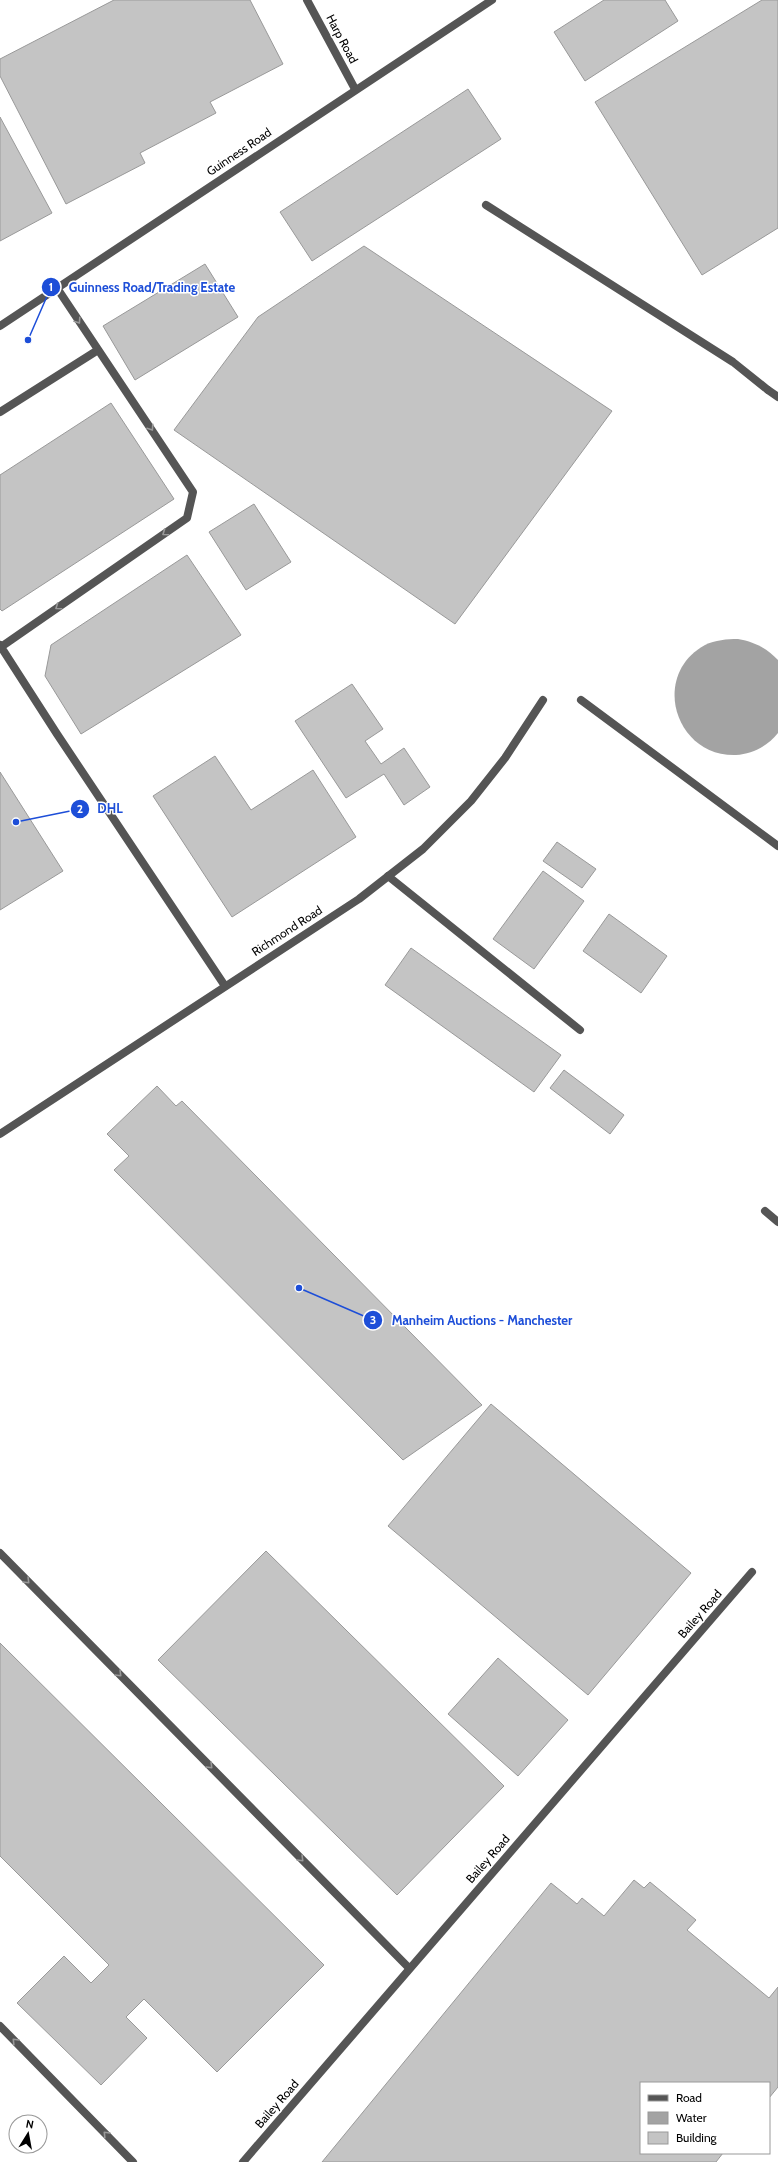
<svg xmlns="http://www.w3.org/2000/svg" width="778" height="2162" viewBox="0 0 778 2162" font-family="Cabin,sans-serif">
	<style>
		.water { fill: #a3a3a3 }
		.building { fill: #c4c4c4; stroke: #999 }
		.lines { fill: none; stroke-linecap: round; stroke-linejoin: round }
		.service { stroke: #555; stroke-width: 8 }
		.minor { stroke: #555; stroke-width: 8 }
		.tertiary { stroke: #555; stroke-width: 8 }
		.oneway { stroke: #999 }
		.labels { text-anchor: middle; stroke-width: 3; stroke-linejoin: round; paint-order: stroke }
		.street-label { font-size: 12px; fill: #000; stroke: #fff }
		.leader { fill: none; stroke: #1d4ed8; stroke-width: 1.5 }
		.callout-dot { fill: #1d4ed8; stroke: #fff; stroke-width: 1.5 }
		.mark-label { font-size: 12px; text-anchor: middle; font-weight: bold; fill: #fff }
		.callout-label { font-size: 13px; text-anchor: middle; font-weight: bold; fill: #1d4ed8; stroke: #fff; stroke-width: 3; stroke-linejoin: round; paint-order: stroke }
	</style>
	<rect width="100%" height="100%" fill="#fff"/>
	<path class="water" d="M738,639C755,642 766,648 778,660V733C768,746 752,754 736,755C675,757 650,675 705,645C715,640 727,639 738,639Z"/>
	<path class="building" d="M114,0H250L283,64L210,102L216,113L140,153L145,163L66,204L0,76V59Z
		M604,0H665L678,21L585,81L554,32Z
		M762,0H778V228L702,275L595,102Z
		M468,89L501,139L312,261L280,212Z
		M0,117L52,213L0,241Z
		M364,246L612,411L455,624L174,430L258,317Z
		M205,264L238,317L135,380L103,326Z
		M111,403L174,499L2,611L0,609V475Z
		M254,504L291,562L246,590L209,532Z
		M187,555L241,635L81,734L45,676L51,645Z
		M352,684L383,729L365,741L381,764L404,748L430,787L404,805L384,774L346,798L295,721Z
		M215,756L251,810L313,770L356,837L232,917L153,796Z
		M0,772L63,871L0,910Z
		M557,842L596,869L582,888L543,861Z
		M543,871L584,901L534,969L493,939Z
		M609,914L667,956L641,993L583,951Z
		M411,948L561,1055L534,1092L385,985Z
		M564,1070L624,1115L610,1134L550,1088Z
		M157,1086L176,1106L182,1101L482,1405L403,1460L114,1170L129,1156L107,1134Z
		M491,1404L691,1573L588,1695L388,1526Z
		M266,1551L504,1786L397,1895L158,1660Z
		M0,1643L324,1965L217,2072L144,1999L126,2017L147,2038L101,2085L17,2003L64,1956L91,1983L109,1965L0,1856Z
		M498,1658L568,1720L518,1776L448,1714Z
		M634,1880L644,1888L650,1882L696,1920L687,1930L769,1998L778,1987V2087L769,2098V2083H641V2153H723L716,2162H322L551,1883L577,1904L582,1898L604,1916Z"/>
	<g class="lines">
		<path class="service" d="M486,205L733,362L768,390
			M0,412L98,350
			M0,645L1,647L187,518L193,492L57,288
			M1,647L57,734L225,986
			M581,700L778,846
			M388,876L580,1030
			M765,1211L778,1222
			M0,1553L409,1968
			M0,2026L133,2162"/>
		<path class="minor" d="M307,0L355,89
			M768,390L778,397
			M0,1134L359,899L423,849L471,801L505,758L543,700
			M243,2162L752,1572"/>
		<path class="tertiary" d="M0,326L492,0"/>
	</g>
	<defs><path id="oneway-chevron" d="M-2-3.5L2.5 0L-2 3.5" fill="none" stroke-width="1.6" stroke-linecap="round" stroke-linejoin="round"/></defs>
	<g class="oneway">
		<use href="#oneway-chevron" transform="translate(78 321) rotate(56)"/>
		<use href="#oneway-chevron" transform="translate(151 428) rotate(56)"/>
		<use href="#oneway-chevron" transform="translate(165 533) rotate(145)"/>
		<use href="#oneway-chevron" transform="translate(58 607) rotate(145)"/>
		<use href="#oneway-chevron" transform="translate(27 1581) rotate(45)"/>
		<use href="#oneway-chevron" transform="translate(119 1674) rotate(45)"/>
		<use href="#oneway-chevron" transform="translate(210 1766) rotate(45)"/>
		<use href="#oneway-chevron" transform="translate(301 1859) rotate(45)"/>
		<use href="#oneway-chevron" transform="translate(15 2041) rotate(-134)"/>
		<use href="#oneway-chevron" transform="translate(106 2134) rotate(-134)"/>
	</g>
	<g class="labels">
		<g class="street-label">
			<text transform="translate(342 39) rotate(62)" y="4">Harp Road</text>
			<text transform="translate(239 152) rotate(-34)" y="4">Guinness Road</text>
			<text transform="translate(287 931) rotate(-33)" y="4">Richmond Road</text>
			<text transform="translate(700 1614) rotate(-49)" y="4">Bailey Road</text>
			<text transform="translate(488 1859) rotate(-49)" y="4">Bailey Road</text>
			<text transform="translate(277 2104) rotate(-49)" y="4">Bailey Road</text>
		</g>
	</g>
	<path class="leader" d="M28 340L51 287M16 822L80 809M299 1288L373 1320"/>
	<g class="callout-dot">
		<circle cx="28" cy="340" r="4"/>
		<circle cx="16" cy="822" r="4"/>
		<circle cx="299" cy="1288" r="4"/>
		<circle cx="51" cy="287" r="10"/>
		<circle cx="80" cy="809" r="10"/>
		<circle cx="373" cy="1320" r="10"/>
	</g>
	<g class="mark-label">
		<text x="51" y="291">1</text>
		<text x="80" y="813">2</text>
		<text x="373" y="1324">3</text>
	</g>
	<g class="callout-label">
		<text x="152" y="292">Guinness Road/Trading Estate</text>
		<text x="110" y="813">DHL</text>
		<text x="482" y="1325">Manheim Auctions - Manchester</text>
	</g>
	<rect x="640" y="2082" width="130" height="72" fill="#ffffff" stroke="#999999"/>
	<rect x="648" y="2095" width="20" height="6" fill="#555555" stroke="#999999"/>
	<text x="676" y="2102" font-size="12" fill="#000000">Road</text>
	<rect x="648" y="2112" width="20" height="12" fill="#a3a3a3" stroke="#999999"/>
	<text x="676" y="2122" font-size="12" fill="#000000">Water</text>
	<rect x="648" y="2132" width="20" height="12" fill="#c4c4c4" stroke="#999999"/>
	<text x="676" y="2142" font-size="12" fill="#000000">Building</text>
	<g transform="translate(28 2134) rotate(11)"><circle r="19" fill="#ffffff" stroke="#999999"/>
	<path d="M0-3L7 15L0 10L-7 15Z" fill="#000000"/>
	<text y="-6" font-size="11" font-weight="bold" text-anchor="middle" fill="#000000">N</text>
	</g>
</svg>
